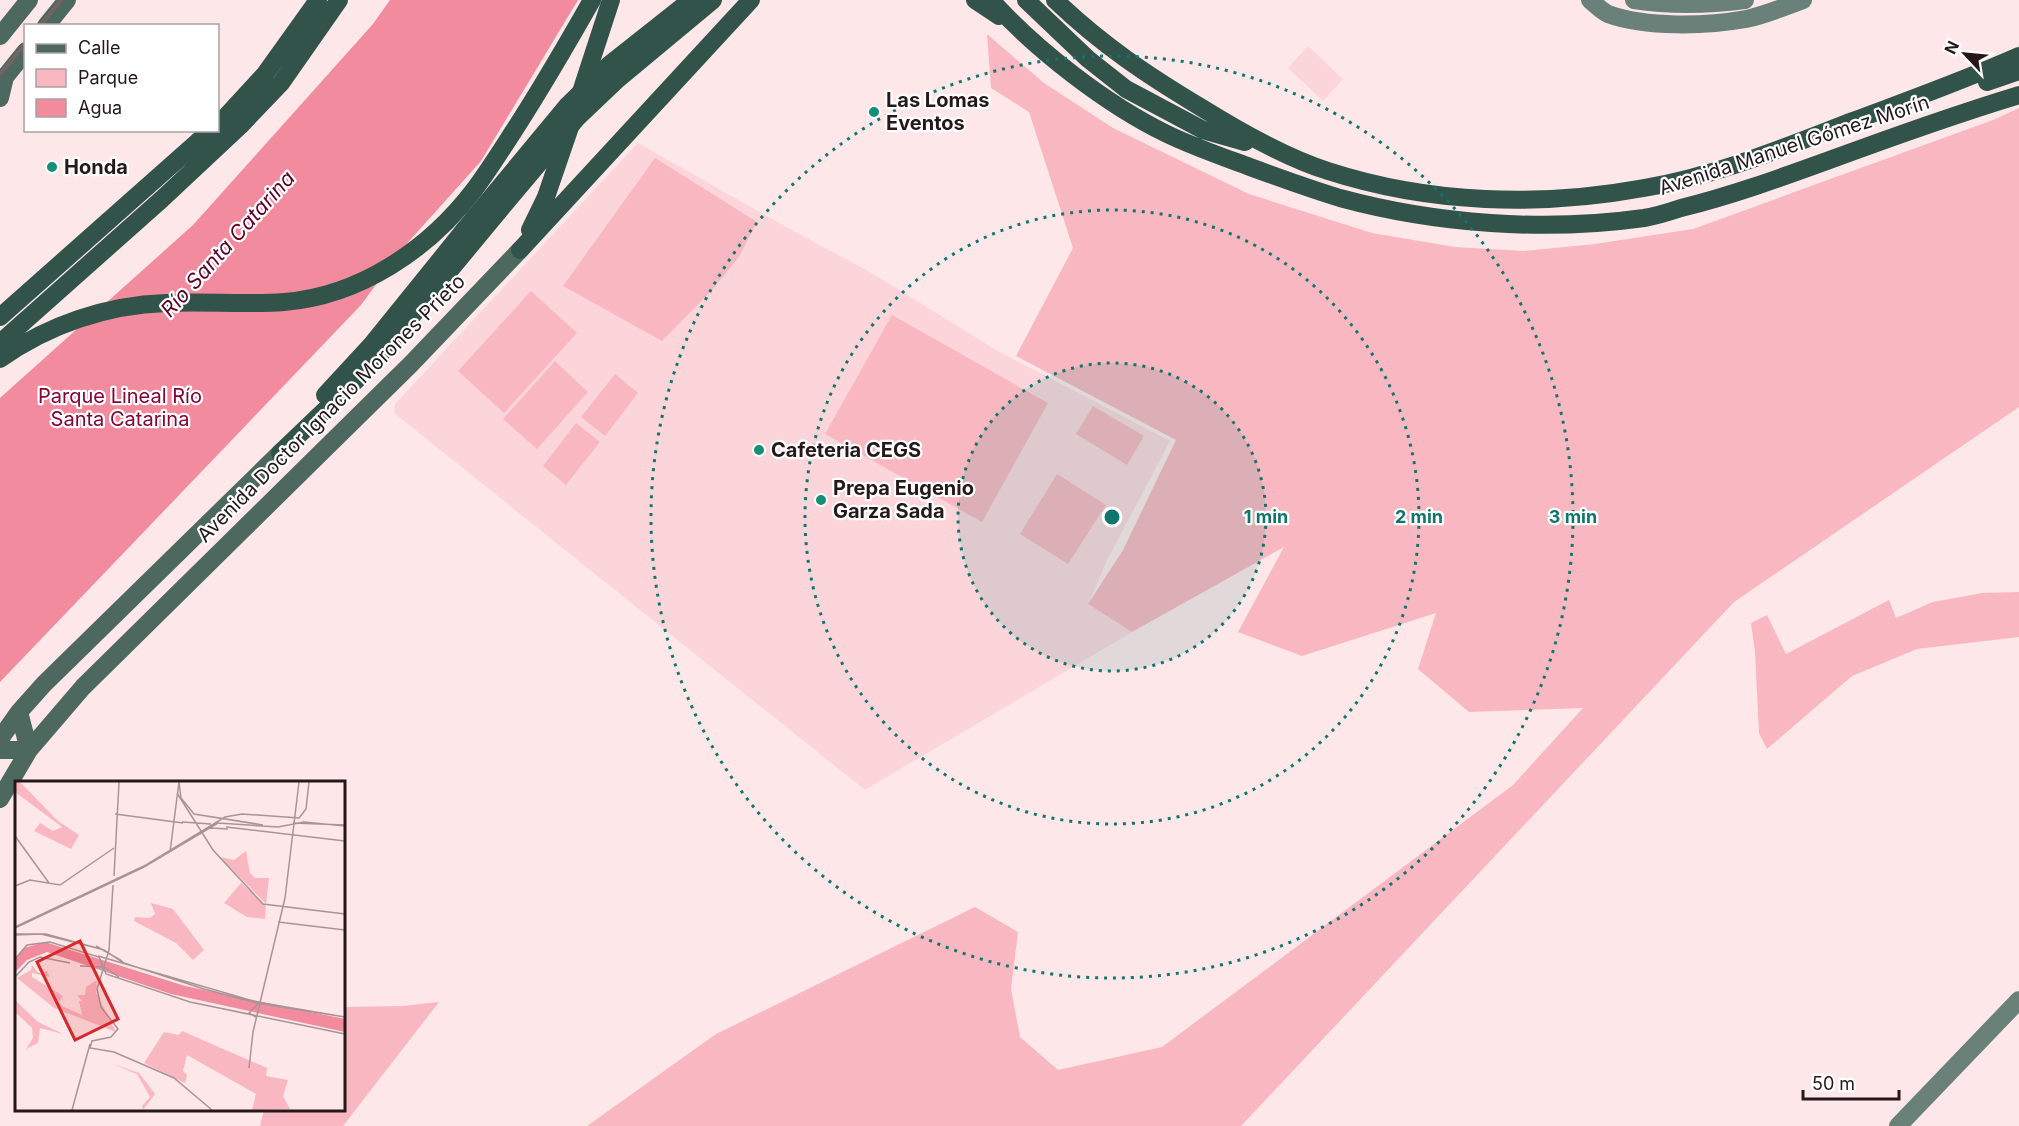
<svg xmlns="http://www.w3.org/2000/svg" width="2019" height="1126" viewBox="0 0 2019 1126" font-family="Inter,sans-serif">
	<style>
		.built { fill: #fbd5da }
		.green { fill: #f9b8c1 }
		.water { fill: #f18b9d }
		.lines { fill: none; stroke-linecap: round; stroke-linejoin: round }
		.secondary { stroke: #6a817a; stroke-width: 18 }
		.primary { stroke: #4c685f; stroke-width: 18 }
		.highway { stroke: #315349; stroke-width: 18 }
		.rail { stroke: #746365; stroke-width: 4 }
		.highway-bridge { stroke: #315349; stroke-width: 18 }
		.ring { fill: none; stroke: #0f766e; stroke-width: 3; stroke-dasharray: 3 6 }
		.poi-dot { fill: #139076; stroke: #fff; stroke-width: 2 }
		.labels { text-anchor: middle; stroke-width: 4.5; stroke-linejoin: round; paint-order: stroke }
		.poi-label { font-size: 20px; font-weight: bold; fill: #26181a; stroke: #fff; text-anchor: start }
		.street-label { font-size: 20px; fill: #26181a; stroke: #fff }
		.park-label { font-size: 20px; fill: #850634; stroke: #fff }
		.water-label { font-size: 21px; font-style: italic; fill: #600223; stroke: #fff }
		.inset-road { fill: none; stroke: #a89496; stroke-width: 1.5 }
		.view { fill: #d62828; fill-opacity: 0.15; stroke: #d62828; stroke-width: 3 }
		.inset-edge { fill: none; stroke: #26181a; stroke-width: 3 }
		.centre { fill: #0f766e; stroke: #fff; stroke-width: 3 }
		.ring-label { font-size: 18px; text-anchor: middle; font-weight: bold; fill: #0f766e; stroke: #fff; stroke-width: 4.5; stroke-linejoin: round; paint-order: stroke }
	</style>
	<rect width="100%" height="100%" fill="#fee7e9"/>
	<path class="built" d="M1308,46L1343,79L1323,101L1288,68Z
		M638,143L779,223L877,276L996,350L1170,441L1108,558L1088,604L1132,632L865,790L394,413L395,404Z"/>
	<path class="green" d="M987,34L1044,83L1113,128L1249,194L1372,233L1455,247L1523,251L1595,244L1693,229L1993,120L2019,108V407L1734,602L1241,1126H587L716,1034L975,907L1018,932L1011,989L1020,1037L1058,1070L1162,1047L1513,785L1583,708L1469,712L1418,669L1436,613L1302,656L1238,632L1284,547L1132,632L1088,604L1123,550L1176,440L1016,356L1073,248L1029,112L991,88Z
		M655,158L757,222L739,257L711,291L662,341L563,286Z
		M531,291L577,333L504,413L458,371Z
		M892,315L1048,403L982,522L825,434Z
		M555,361L588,392L537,449L503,419Z
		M615,374L638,393L605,436L581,417Z
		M1093,406L1144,436L1127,465L1076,434Z
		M576,423L600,442L566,485L543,466Z
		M1057,474L1106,505L1068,564L1020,534Z
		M2019,592V637L1917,649L1852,676L1767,749L1759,733L1755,652L1751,623L1767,615L1786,654L1889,600L1896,618L1933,602L1982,593Z
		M439,1002L343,1126H260L264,1110H344V1007L403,1006Z"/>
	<path class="water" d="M390,0H578L481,161L402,249L361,305L0,682V398L193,225L373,24Z"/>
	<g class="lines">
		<path class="secondary" d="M1590,0C1596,5 1602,11 1608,14C1646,28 1707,26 1746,19C1765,15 1784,7 1803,0
			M1634,0C1672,6 1707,5 1745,0
			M1898,1126L2019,1000"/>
		<path class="primary" d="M46,26L67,0
			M0,36L29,0
			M0,98L5,77L26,51
			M0,739L19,712L44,684L280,453
			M0,750H29L19,712
			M0,799L29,750L83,687L411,364L520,250"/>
		<path class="highway" d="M975,0L999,16
			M991,0C1036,50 1107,105 1167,134C1194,147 1223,157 1250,167C1280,178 1310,189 1340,198C1436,224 1544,232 1644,218C1656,216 1669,212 1681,208C1730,196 1777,179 1824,162C1889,138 1953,115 2019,95
			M1026,0L1088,59L1126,89L1203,130L1245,142
			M1055,0C1102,45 1147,75 1202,108C1239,131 1287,158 1328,171C1430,204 1540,207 1644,188C1716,176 1785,147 1853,121C1909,100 1965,80 2019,56
			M1987,82L2019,71
			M579,98L611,0
			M218,125L265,74L318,0
			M530,230L546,197L570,127
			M520,250L751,0
			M0,317L211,130
			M0,343L162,199L240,126L281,83L339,0
			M0,359C48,325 106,305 166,303C205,301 245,305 284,302C360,296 429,249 474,190C489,170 502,149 515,129C542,87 567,44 592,0
			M325,395L373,343L465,229
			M280,453L369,368L498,212"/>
		<path class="rail" d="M40,26L61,0
			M0,74L26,43"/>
		<path class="highway-bridge" d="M498,212L577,118L618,79L713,0
			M465,229L567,106L610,64L691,0"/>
	</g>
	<circle cx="1112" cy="517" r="154" fill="#0f766e" fill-opacity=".12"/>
	<g class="ring">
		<circle cx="1112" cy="517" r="154"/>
		<circle cx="1112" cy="517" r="307"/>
		<circle cx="1112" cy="517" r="461"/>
	</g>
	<g class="poi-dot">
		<circle cx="874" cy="112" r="6"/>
		<circle cx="52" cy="167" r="6"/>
		<circle cx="759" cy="450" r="6"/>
		<circle cx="821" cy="500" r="6"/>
	</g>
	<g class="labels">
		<g class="poi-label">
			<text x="886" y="107">Las Lomas<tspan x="886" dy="23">Eventos</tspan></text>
			<text x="64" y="174">Honda</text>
			<text x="771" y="457">Cafeteria CEGS</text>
			<text x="833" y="495">Prepa Eugenio<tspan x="833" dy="23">Garza Sada</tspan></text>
		</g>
		<g class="street-label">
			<text transform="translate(1794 145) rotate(-18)" y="7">Avenida Manuel Gómez Morín</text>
			<text transform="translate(331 408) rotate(-45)" y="7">Avenida Doctor Ignacio Morones Prieto</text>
		</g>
		<g class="park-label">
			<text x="120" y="403">Parque Lineal Río<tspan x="120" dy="23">Santa Catarina</tspan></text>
		</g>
		<g class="water-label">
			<text transform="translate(228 244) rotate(-48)" y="7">Río Santa Catarina</text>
		</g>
	</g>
	<g transform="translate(15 781)">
		<rect width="330" height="330" fill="#fee7e9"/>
		<path d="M0,1H5L43,40L64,54L56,68L19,50L25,42L38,50L47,46L0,11ZM231,70L235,92L240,97H254L251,123L205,76L219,79ZM226,102L251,125L250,138L232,136L209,122ZM136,122L158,128L189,169L178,179L161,162L119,140L120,136L135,137L140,133ZM17,184L23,192L32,190L35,196L17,192V196L48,215L44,221L47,225L67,234L64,220H67L62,214H70L71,206L82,199L81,212L101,251L39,227L2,197L16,189ZM0,219L23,241L48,253L25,247L23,262L11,268L18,257L17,247L0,231ZM167,250L252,287L251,295L273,299L268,315L275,328L237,329L241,313L172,274L168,290L172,294L170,302L129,282L149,251L164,254ZM95,282L124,292L140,313L128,329L127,325L135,316L122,293Z" fill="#f9b8c1"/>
		<path d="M30,161L170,205L330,238V251L156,213L32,171L12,179L0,191V177L9,167Z" fill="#f18b9d"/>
		<path class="inset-road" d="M164,1L166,17L179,33L248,44M162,12L198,69L248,123L330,133M100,33L168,42M167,41L196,43M278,42L330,44M211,46L330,60M195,47L213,48M0,55L34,102M155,71L164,1M99,95L104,1M98,104L94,169L82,208L86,226L103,248L96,256L77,260L75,267L99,271L159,297L197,329M0,105L15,99L45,104L99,67M263,141L330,149M0,146L131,84L210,36L227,33L284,37L291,28L294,1M0,147L129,86L203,42L263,46L289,41L330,45M0,153H31L89,169L109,182L189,208L242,222L330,236M0,154L26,153L82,167M81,165L107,180M83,175L242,221L330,236M0,178L12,164L35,161L84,176L91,193L175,221L330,253M65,185L89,186L104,196M0,196L14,181L25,176L55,182M241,236L234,232L243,223M234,287L238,251L270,117L284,1M57,329L75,263"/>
		<path class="view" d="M65,160L103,238L60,259L22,181Z"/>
		<rect width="330" height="330" class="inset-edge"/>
	</g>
	<circle cx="1112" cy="517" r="9" class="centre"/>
	<g class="ring-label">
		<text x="1266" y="523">1 min</text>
		<text x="1419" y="523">2 min</text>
		<text x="1573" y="523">3 min</text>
	</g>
	<rect x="24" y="24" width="195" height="108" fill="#ffffff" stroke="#a8a3a3" stroke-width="1.5"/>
	<rect x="36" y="44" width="30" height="9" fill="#4c685f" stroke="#a8a3a3" stroke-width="1.5"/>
	<text x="78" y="54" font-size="18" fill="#26181a">Calle</text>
	<rect x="36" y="69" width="30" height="18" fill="#f9b8c1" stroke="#a8a3a3" stroke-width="1.5"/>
	<text x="78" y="84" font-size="18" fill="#26181a">Parque</text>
	<rect x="36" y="99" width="30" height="18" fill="#f18b9d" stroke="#a8a3a3" stroke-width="1.5"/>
	<text x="78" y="114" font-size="18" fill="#26181a">Agua</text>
	<g transform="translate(1965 54) rotate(296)" stroke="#ffffff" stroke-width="4.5" paint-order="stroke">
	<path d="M0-4.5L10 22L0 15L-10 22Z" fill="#26181a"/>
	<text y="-9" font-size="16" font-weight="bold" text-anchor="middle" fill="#26181a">N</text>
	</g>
	<path d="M1803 1090v9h96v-9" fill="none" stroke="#26181a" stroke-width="3"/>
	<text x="1812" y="1090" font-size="18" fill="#26181a" stroke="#ffffff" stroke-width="4.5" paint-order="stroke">50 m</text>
</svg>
